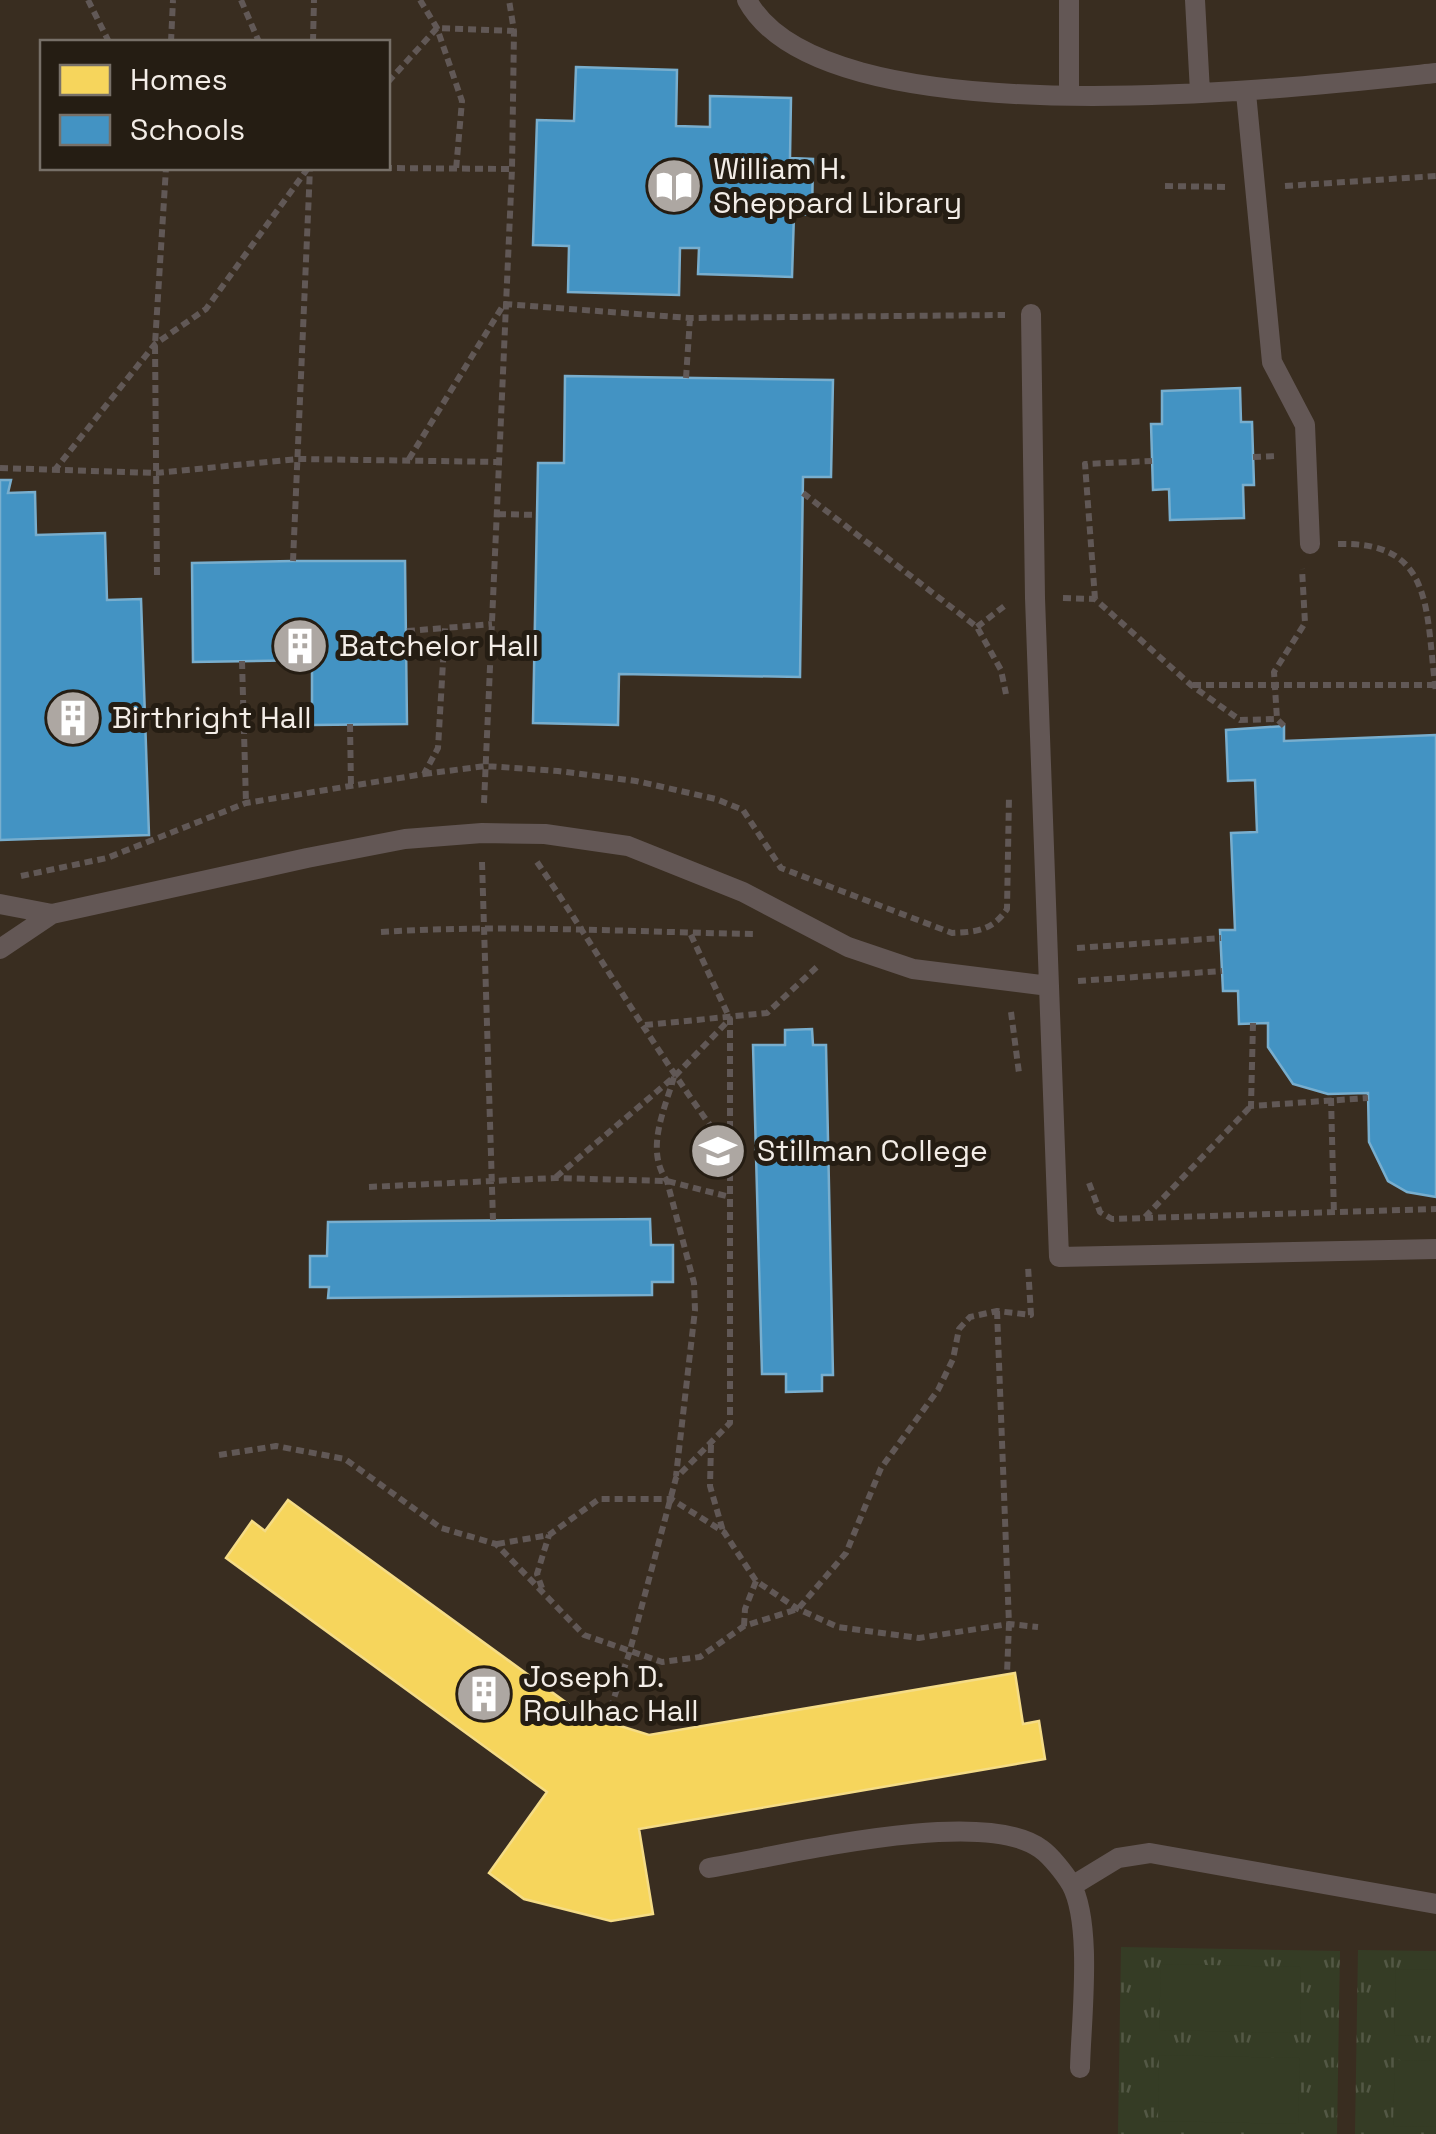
<svg xmlns="http://www.w3.org/2000/svg" width="1436" height="2134" viewBox="0 0 1436 2134" font-family="'Space Grotesk',sans-serif">
	<style>
		.built { fill: #392d20; fill-rule: evenodd }
		.grass { fill: url(#grass-tufts) }
		.pitch { fill: #353c25 }
		.homes { fill: #f6d55c; stroke: #f5dc86; stroke-width: 2.5 }
		.schools { fill: #4393c3; stroke: #78aece; stroke-width: 2.5 }
		.lines { fill: none; stroke-linecap: round; stroke-linejoin: round }
		.path { stroke: #615856; stroke-width: 6; stroke-dasharray: 8 5; stroke-linecap: butt }
		.lane { stroke: #635755; stroke-width: 20 }
		.labels { text-anchor: middle; stroke-width: 10; stroke-linejoin: round; paint-order: stroke }
		.poi-label { font-size: 30px; fill: #f3ede7; stroke: #251d13; text-anchor: start }
	</style>
	<defs>
		<pattern id="grass-tufts" width="24" height="20" patternUnits="userSpaceOnUse" patternTransform="scale(2.5)"><rect width="24" height="20" fill="#353c25"/><path d="M3 7l-1-3M5 7V3M7 7l1-3M15 17l-1-3M17 17v-4M19 17l1-3" fill="none" stroke="#535845"/></pattern>
	</defs>
	<rect width="100%" height="100%" fill="#2b2621"/>
	<path class="built" d="M0,0H1436V2134H0ZM42,42H388V168H42Z"/>
	<path class="grass" d="M1121,1947L1340,1951L1337,2134H1118Z
		M1358,1950L1436,1951V2134H1355Z"/>
	<path class="pitch" d="M1161,1964L1301,1967L1300,2033L1159,2030Z
		M1396,1969L1436,1970V2036L1394,2035Z
		M1159,2055L1300,2058L1298,2124L1158,2121Z
		M1395,2060L1436,2061V2127L1393,2126Z"/>
	<path class="homes" d="M288,1500L582,1714L649,1735L1015,1673L1023,1724L1039,1721L1045,1759L639,1829L653,1914L611,1921L524,1899L489,1873L547,1792L226,1558L252,1521L265,1531Z"/>
	<path class="schools" d="M576,67L677,70L676,126L710,127V96L791,98L790,158L813,159L812,215L794,214L792,277L698,274L699,248H680L679,295L568,292L569,246L533,245L537,120L574,121Z
		M565,376L833,380L831,477H803L800,677L619,674L618,725L533,723L538,463H564Z
		M1240,388L1241,422H1252L1254,485H1243L1244,518L1170,520L1169,489L1153,490L1151,424H1162V391Z
		M0,480H11L8,493L35,492L36,535L105,533L107,600L141,599L149,835L0,840Z
		M293,561H405L407,724L312,725V660L193,662L192,563Z
		M1284,726V741L1436,735V1197L1407,1192L1388,1181L1369,1142L1368,1093L1328,1094L1293,1084L1268,1047V1023L1239,1024L1238,991H1223L1220,930H1235L1231,833L1257,832L1255,780L1228,781L1226,730Z
		M812,1029L813,1045H826L833,1375H822V1391L786,1392V1374H762L753,1045H785V1030Z
		M650,1219L651,1245H673V1282H652V1295L328,1298L329,1287H310V1256H327L328,1222Z"/>
	<g class="lines">
		<path class="path" d="M88,0L109,42
			M241,0L259,42
			M420,0L437,28L462,101L456,170
			M171,42L173,0
			M313,42L314,0
			M388,82L437,28L514,31
			M384,168L512,169
			M1165,186L1229,187
			M1285,186L1436,176
			M686,378L690,318
			M1253,457L1277,456
			M409,459L504,304L690,318L1005,315
			M0,468L156,473L298,459L501,462
			M54,471L155,344L206,309L308,168
			M803,493L977,627L1001,670L1006,694
			M498,514L537,515
			M1338,544C1436,541 1425,612 1436,692
			M293,561L310,168
			M157,575L155,344L166,168
			M1063,598L1095,599L1191,685L1240,720L1276,719
			M1095,599L1085,464L1152,461
			M977,627L1007,604
			M407,631L445,628
			M242,661L246,803
			M1193,685H1435
			M350,724L351,787
			M1284,726L1277,719L1274,672L1305,623L1302,569
			M424,774L486,766L558,771L636,781L716,799L743,810L781,868L952,933C977,932 993,930 1007,909L1009,796
			M484,803L512,169L514,31L509,0
			M482,862L493,1220
			M537,862C602,958 660,1059 729,1151
			M21,876L107,858L246,803L424,774L438,748L445,628L492,624
			M381,932C506,924 630,932 755,934
			M1077,948L1221,938
			M1078,981L1222,971
			M1011,1012L1019,1073
			M1253,1023L1251,1106L1368,1098
			M645,1025L767,1013L819,965
			M674,1077C664,1111 645,1150 667,1181L694,1283L695,1310L676,1476
			M1331,1098L1334,1215
			M556,1177L674,1077L730,1019
			M1089,1183L1100,1212L1112,1219L1436,1209
			M369,1187L555,1178L667,1181L730,1197
			M1145,1217L1251,1106
			M997,1311L1009,1624L1007,1674
			M711,1445L710,1486L723,1531
			M219,1455L276,1446L345,1459L441,1528L496,1544L584,1635L662,1662L700,1657L744,1626L798,1609L846,1553L881,1468L938,1390L953,1359L959,1329L970,1317L997,1311L1031,1315L1028,1266
			M497,1544L549,1535L599,1499H671L724,1532L756,1581L798,1609L838,1627L919,1638L1009,1624L1038,1627
			M542,1588L537,1574L549,1535
			M744,1626L745,1609L756,1581
			M606,1721L629,1654L676,1478L730,1423V1019L690,933"/>
		<path class="lane" d="M747,0C824,143 1293,88 1436,73
			M1069,0V95
			M1195,0L1200,92
			M1246,93L1272,362L1305,425L1310,544
			M1031,314L1035,598L1049,986
			M0,904L52,914
			M0,949L52,914L307,858L405,839L482,833L545,834L628,846L743,892L848,947L913,969L1049,986L1059,1257L1436,1249
			M709,1868C782,1856 982,1805 1041,1849C1051,1856 1065,1874 1071,1884C1093,1924 1081,2021 1080,2068
			M1072,1886L1118,1858L1150,1853L1436,1904"/>
	</g>
	<defs>
		<g id="library-disc" transform="scale(2.875)"><circle r="9.5" fill="#ada7a2" stroke="#251d13"/><path d="M-6-4Q-3-5.5-.7-3.5V5Q-3 3-6 4ZM6-4Q3-5.5 .7-3.5V5Q3 3 6 4Z" fill="#fff"/></g>
		<g id="building-disc" transform="scale(2.875)"><circle r="9.5" fill="#ada7a2" stroke="#251d13"/><path d="M-4-6H4V6H1V3H-1V6H-4ZM-2.5-4.3h1.7v1.8h-1.7ZM.8-4.3h1.7v1.8H.8ZM-2.5-1h1.7V.8h-1.7ZM.8-1h1.7V.8H.8Z" fill="#fff"/></g>
		<g id="university-disc" transform="scale(2.875)"><circle r="9.5" fill="#ada7a2" stroke="#251d13"/><path d="M0-5L7-2L0 1L-7-2ZM-4 1L0 2.5L4 1V4Q0 6-4 4Z" fill="#fff"/></g>
	</defs>
	<g fill-rule="evenodd">
		<use href="#library-disc" x="674" y="186"/>
		<use href="#building-disc" x="300" y="646"/>
		<use href="#building-disc" x="73" y="718"/>
		<use href="#university-disc" x="718" y="1151"/>
		<use href="#building-disc" x="484" y="1694"/>
	</g>
	<g class="labels">
		<g class="poi-label">
			<text x="713" y="179">William H.<tspan x="713" dy="34">Sheppard Library</tspan></text>
			<text x="339" y="656">Batchelor Hall</text>
			<text x="112" y="728">Birthright Hall</text>
			<text x="757" y="1161">Stillman College</text>
			<text x="523" y="1687">Joseph D.<tspan x="523" dy="34">Roulhac Hall</tspan></text>
		</g>
	</g>
	<rect x="40" y="40" width="350" height="130" fill="#251d13" stroke="#777068" stroke-width="2.5"/>
	<rect x="60" y="65" width="50" height="30" fill="#f6d55c" stroke="#777068" stroke-width="2.5"/>
	<text x="130" y="90" font-size="30" fill="#f3ede7">Homes</text>
	<rect x="60" y="115" width="50" height="30" fill="#4393c3" stroke="#777068" stroke-width="2.5"/>
	<text x="130" y="140" font-size="30" fill="#f3ede7">Schools</text>
</svg>
